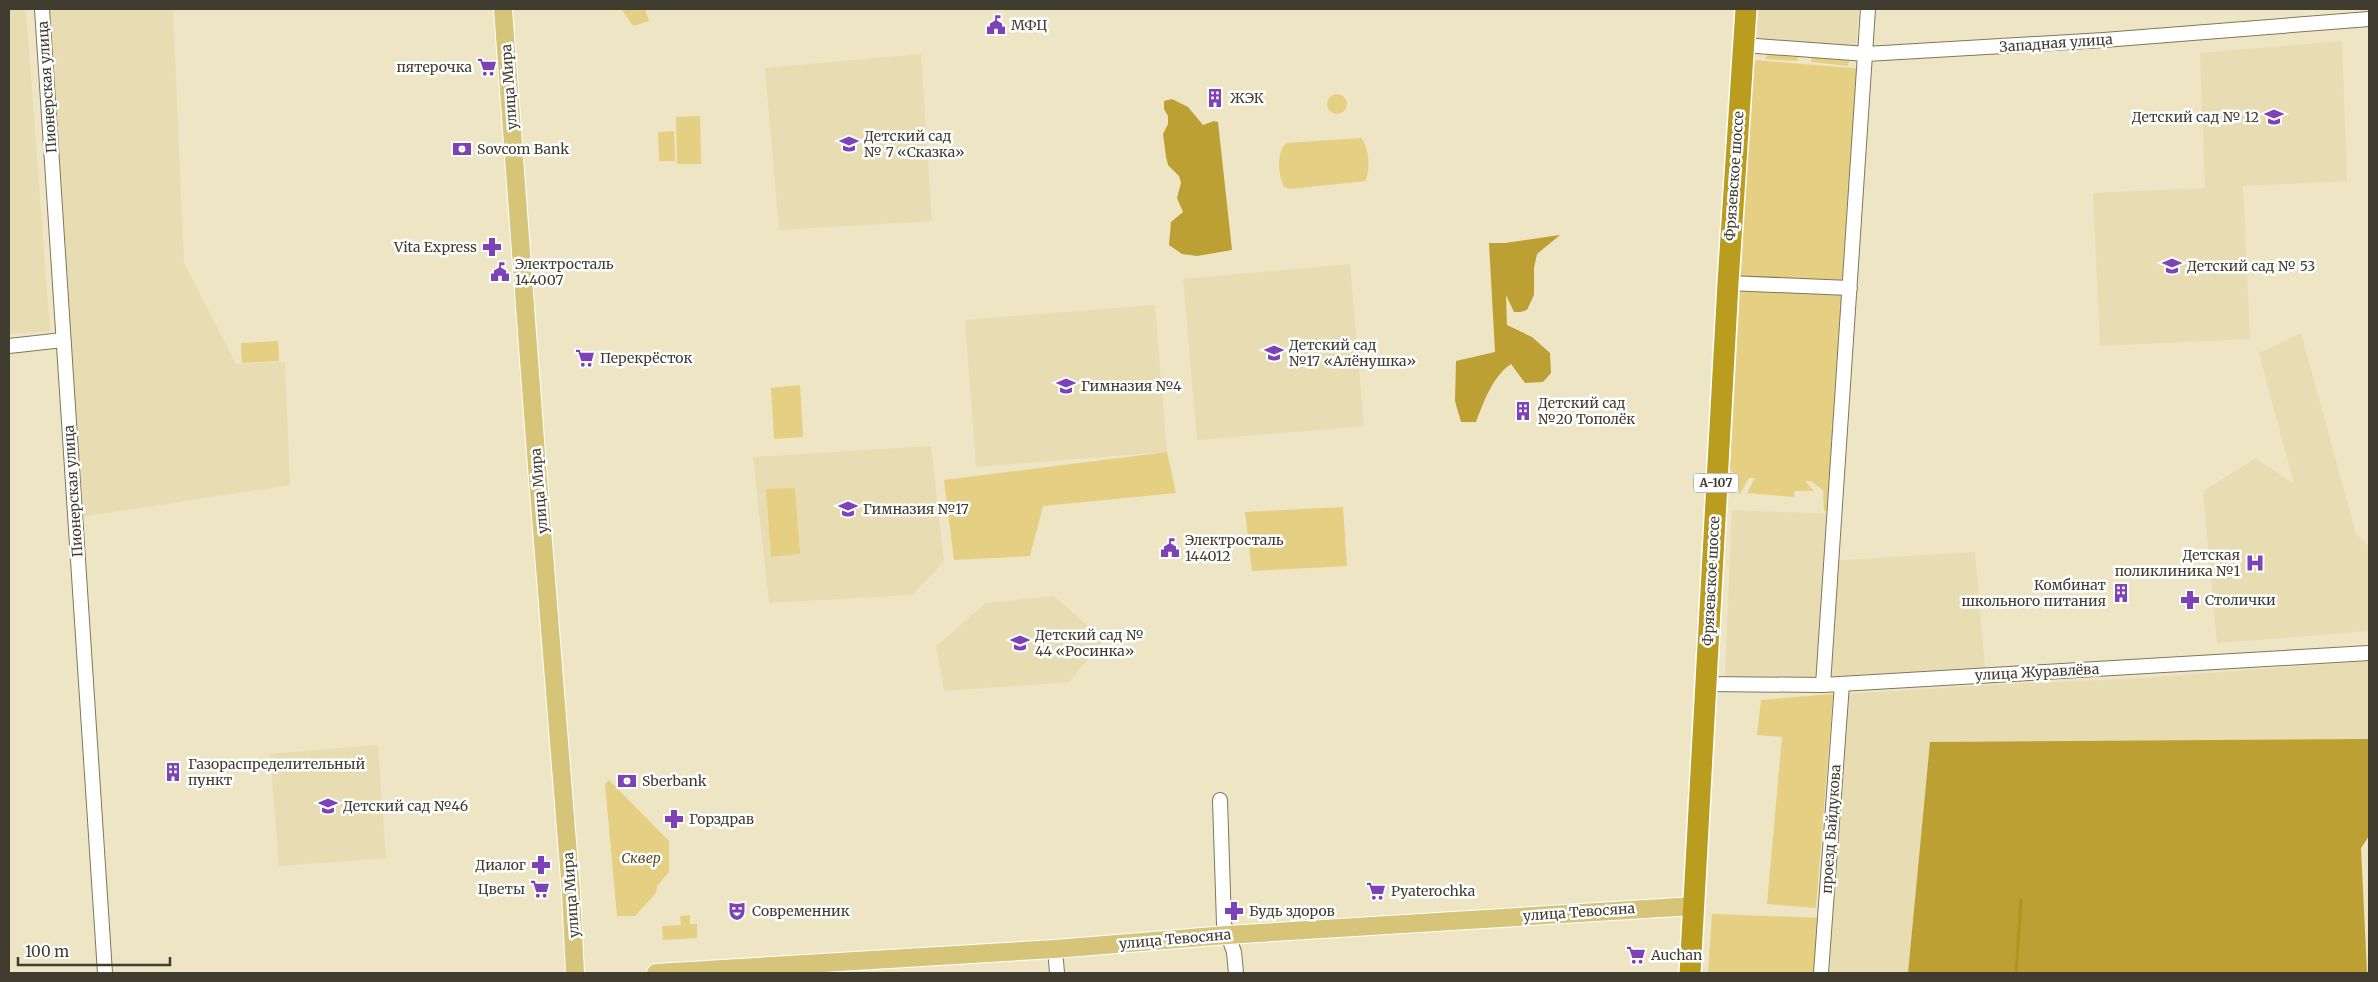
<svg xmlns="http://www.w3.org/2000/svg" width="2378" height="982" viewBox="0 0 2378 982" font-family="Merriweather,serif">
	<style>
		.built { fill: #e8dcb3 }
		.green { fill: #e5cf83 }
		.forest { fill: #bca033 }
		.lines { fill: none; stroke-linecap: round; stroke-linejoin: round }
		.stream { stroke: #b09422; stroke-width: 3 }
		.minor-casing { stroke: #807759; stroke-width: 16 }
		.major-casing { stroke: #fff; stroke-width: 20 }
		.highway-casing { stroke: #fff; stroke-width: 24 }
		.minor { stroke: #fff; stroke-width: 14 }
		.major { stroke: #d6c479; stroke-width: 18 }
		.highway { stroke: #ba9c1f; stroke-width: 21 }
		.labels { text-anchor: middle; stroke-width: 5; stroke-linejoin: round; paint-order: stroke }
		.shield { fill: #fff; stroke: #79766d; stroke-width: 1 }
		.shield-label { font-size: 12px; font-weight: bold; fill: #403c2f }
		.poi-label { font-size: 14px; fill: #403c2f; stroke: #fff; text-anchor: start }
		.street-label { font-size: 14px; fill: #403c2f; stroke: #fff }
		.park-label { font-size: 14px; font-style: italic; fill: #5b4f24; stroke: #fff }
	</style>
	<rect width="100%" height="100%" fill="#eee5c4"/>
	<path class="built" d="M9,9H26L50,331L9,334Z
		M49,9H173L184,263L236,364L285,362L290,485L80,517Z
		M1758,9H1859L1856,47L1756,39Z
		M2342,41L2347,181L2243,186L2250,339L2100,346L2093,193L2205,188L2200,53Z
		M921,54L932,221L779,230L765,68Z
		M1350,264L1364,426L1197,440L1183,279Z
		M1155,305L1167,452L976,467L965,320Z
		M2301,333L2356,534L2369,546V631L2217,643L2203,491L2256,458L2294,484L2259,353Z
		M931,446L944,562L912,595L769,603L753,457Z
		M1732,510L1831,514L1828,561L1975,552L1985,668L1839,677L1725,678Z
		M1054,596L1104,640L1069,682L944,691L936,646L986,603Z
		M2369,661V739L1930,742L1908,973H1822L1846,694L2007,684L2127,679Z
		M378,745L386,858L279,866L270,754Z"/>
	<path class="green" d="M627,9H645L649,21L633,26L622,10Z
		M1768,54L1798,57L1797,61L1765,59Z
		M1812,57L1849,61L1848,66L1811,62Z
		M1753,60L1865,69L1829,512L1824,511L1823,490L1811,481H1805L1814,491H1795L1794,497L1747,493L1755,478H1749L1739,495V477L1730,470Z
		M1327 104a10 10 0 1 1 20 0a10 10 0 1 1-20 0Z
		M700,116L701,164H677L676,117Z
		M674,131L675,161H659L658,132Z
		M1361,138C1369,146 1371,171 1365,181L1290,189L1284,187C1278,176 1276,149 1287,143Z
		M278,341L279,361L242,363L241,343Z
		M800,385L803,437L774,439L771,388Z
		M1167,452L1176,493L1043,506L1030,556L954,560L944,480Z
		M795,488L800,554L771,557L766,489Z
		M1343,507L1347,566L1252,571L1245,512Z
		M1833,694L1816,908L1767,904L1782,737L1757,735L1761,700Z
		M609,780L669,841V872L657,886L656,893L635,916H617L605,784Z
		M1712,914L1826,918L1822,973H1708Z
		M690,915V924H697V938L663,940L662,926L681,925L680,916Z"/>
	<path class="forest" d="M1172,99L1188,107L1203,125L1214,121L1218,122L1232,250L1197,256L1182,254L1169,245L1171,222L1183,212L1177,198L1181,183L1179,176L1168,165L1166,157L1163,134L1168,124V116L1164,109V101Z
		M1560,235L1537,254L1534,268V295L1527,310L1521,312H1514L1506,295L1507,325L1532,337L1550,353L1551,373L1543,382L1525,383L1511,364C1493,376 1484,401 1476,422H1461L1455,401L1456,361L1495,352L1489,243H1505Z
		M2369,739V836L2361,848L2367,973H1908L1930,742Z"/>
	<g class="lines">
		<path class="stream" d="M2016,973L2021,900"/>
		<g class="minor-casing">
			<path id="minor" d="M42,9L105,973
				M1743,45L1866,54L2104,40L2369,19
				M1728,283L1850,288
				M9,346L63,340
				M1705,684L1823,685L2369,653
				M1823,685L1868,9
				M1220,800L1224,924L1234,952L1236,973
				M1055,949L1057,973
				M1821,973L1842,684"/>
		</g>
		<g class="major-casing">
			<path id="major" d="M503,9L536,454L571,892L575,973
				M656,973L1055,949L1227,935L1694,906"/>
		</g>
		<g class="highway-casing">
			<path id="highway" d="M1690,973L1728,283L1746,9"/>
		</g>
		<use href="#minor" class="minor"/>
		<use href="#major" class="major"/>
		<use href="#highway" class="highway"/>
	</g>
	<defs>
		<g id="civic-bare" transform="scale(1.5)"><path d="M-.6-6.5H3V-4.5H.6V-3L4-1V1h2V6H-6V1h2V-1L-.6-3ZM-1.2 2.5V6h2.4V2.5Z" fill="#7d42b7" stroke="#fff" stroke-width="2.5" paint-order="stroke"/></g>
		<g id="supermarket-bare" transform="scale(1.5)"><path d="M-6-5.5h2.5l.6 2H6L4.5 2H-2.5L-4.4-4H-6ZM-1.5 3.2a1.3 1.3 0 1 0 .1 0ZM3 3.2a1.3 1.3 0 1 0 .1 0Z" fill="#7d42b7" stroke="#fff" stroke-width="2.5" paint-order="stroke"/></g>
		<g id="building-bare" transform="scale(1.5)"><path d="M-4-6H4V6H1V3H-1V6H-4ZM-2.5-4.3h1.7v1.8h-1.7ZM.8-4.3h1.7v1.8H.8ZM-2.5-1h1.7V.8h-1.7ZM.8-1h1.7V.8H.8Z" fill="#7d42b7" stroke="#fff" stroke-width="2.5" paint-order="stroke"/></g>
		<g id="school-bare" transform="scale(1.5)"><path d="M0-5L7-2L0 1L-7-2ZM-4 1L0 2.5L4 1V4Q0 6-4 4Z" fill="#7d42b7" stroke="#fff" stroke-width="2.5" paint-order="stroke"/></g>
		<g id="bank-bare" transform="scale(1.5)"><path d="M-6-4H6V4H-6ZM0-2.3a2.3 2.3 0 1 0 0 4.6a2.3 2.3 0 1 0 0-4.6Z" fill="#7d42b7" stroke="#fff" stroke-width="2.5" paint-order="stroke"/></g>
		<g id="pharmacy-bare" transform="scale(1.5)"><path d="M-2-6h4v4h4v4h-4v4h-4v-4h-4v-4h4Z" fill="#7d42b7" stroke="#fff" stroke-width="2.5" paint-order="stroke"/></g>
		<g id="hospital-bare" transform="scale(1.5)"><path d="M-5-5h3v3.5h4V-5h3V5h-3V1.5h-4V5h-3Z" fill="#7d42b7" stroke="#fff" stroke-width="2.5" paint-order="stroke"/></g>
		<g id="theatre-bare" transform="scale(1.5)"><path d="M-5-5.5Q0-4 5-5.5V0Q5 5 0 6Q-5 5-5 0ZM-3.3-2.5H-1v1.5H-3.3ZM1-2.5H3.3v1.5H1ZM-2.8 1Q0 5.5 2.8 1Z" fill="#7d42b7" stroke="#fff" stroke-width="2.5" paint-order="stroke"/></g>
	</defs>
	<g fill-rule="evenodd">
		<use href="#civic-bare" x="996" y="25"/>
		<use href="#supermarket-bare" x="487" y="67"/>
		<use href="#building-bare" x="1215" y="98"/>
		<use href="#school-bare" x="2274" y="117"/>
		<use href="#school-bare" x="849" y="144"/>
		<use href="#bank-bare" x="462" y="149"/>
		<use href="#pharmacy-bare" x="492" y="247"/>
		<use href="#school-bare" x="2172" y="266"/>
		<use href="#civic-bare" x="500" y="272"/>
		<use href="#school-bare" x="1274" y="353"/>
		<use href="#supermarket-bare" x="585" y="358"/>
		<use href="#school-bare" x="1066" y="386"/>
		<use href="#building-bare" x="1523" y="411"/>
		<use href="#school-bare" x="848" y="509"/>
		<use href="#civic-bare" x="1170" y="548"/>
		<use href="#hospital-bare" x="2255" y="563"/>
		<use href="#building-bare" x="2121" y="593"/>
		<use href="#pharmacy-bare" x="2190" y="600"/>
		<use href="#school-bare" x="1020" y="643"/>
		<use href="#building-bare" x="173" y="772"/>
		<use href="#bank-bare" x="627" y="781"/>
		<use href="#school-bare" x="328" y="806"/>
		<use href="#pharmacy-bare" x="674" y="819"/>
		<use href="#pharmacy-bare" x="541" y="865"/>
		<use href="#supermarket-bare" x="540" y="889"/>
		<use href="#supermarket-bare" x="1376" y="891"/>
		<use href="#theatre-bare" x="737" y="911"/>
		<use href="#pharmacy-bare" x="1234" y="911"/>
		<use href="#supermarket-bare" x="1636" y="955"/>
	</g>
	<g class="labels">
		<rect class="shield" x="1693.5" y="473.5" width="45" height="19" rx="4"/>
		<g class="shield-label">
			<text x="1716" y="487">А-107</text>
		</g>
		<g class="poi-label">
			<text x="1011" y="30">МФЦ</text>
			<text x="472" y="72" text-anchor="end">пятерочка</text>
			<text x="1230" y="103">ЖЭК</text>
			<text x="2259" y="122" text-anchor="end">Детский сад № 12</text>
			<text x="864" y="141">Детский сад<tspan x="864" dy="16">№ 7 «Сказка»</tspan></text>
			<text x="477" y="154">Sovcom Bank</text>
			<text x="477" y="252" text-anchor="end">Vita Express</text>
			<text x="515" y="269">Электросталь<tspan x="515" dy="16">144007</tspan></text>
			<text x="2187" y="271">Детский сад № 53</text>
			<text x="1289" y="350">Детский сад<tspan x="1289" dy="16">№17 «Алёнушка»</tspan></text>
			<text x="600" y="363">Перекрёсток</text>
			<text x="1081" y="391">Гимназия №4</text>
			<text x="1538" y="408">Детский сад<tspan x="1538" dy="16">№20 Тополёк</tspan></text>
			<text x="863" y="514">Гимназия №17</text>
			<text x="1185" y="545">Электросталь<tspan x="1185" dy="16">144012</tspan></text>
			<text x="2240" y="560" text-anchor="end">Детская<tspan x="2240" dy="16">поликлиника №1</tspan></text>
			<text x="2106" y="590" text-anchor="end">Комбинат<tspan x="2106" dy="16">школьного питания</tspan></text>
			<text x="2205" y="605">Столички</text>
			<text x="1035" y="640">Детский сад №<tspan x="1035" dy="16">44 «Росинка»</tspan></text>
			<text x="188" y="769">Газораспределительный<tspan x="188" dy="16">пункт</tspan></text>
			<text x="642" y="786">Sberbank</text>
			<text x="343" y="811">Детский сад №46</text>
			<text x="689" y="824">Горздрав</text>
			<text x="526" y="870" text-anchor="end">Диалог</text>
			<text x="525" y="894" text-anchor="end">Цветы</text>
			<text x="1391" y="896">Pyaterochka</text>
			<text x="752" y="916">Современник</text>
			<text x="1249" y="916">Будь здоров</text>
			<text x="1651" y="960">Auchan</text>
		</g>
		<g class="street-label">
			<text transform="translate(2056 43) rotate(-4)" y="5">Западная улица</text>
			<text transform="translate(47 87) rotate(-94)" y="5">Пионерская улица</text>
			<text transform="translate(509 87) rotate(-94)" y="5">улица Мира</text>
			<text transform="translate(1734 176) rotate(-86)" y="5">Фрязевское шоссе</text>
			<text transform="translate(73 491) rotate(-94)" y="5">Пионерская улица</text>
			<text transform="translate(539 491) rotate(-95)" y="5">улица Мира</text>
			<text transform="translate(1711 581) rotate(-87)" y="5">Фрязевское шоссе</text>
			<text transform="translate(2037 672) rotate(-3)" y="5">улица Журавлёва</text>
			<text transform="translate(1831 829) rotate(-86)" y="5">проезд Байдукова</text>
			<text transform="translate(571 895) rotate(-94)" y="5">улица Мира</text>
			<text transform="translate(1579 912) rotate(-4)" y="5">улица Тевосяна</text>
			<text transform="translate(1175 939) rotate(-5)" y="5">улица Тевосяна</text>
		</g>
		<g class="park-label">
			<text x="641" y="863">Сквер</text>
		</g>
	</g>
	<rect width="2378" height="982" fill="none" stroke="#403c2f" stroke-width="20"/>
	<path d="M18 957v8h152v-8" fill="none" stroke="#403c2f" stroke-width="2.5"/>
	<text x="25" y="957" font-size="15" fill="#403c2f" stroke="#ffffff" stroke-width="4" paint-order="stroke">100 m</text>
</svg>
